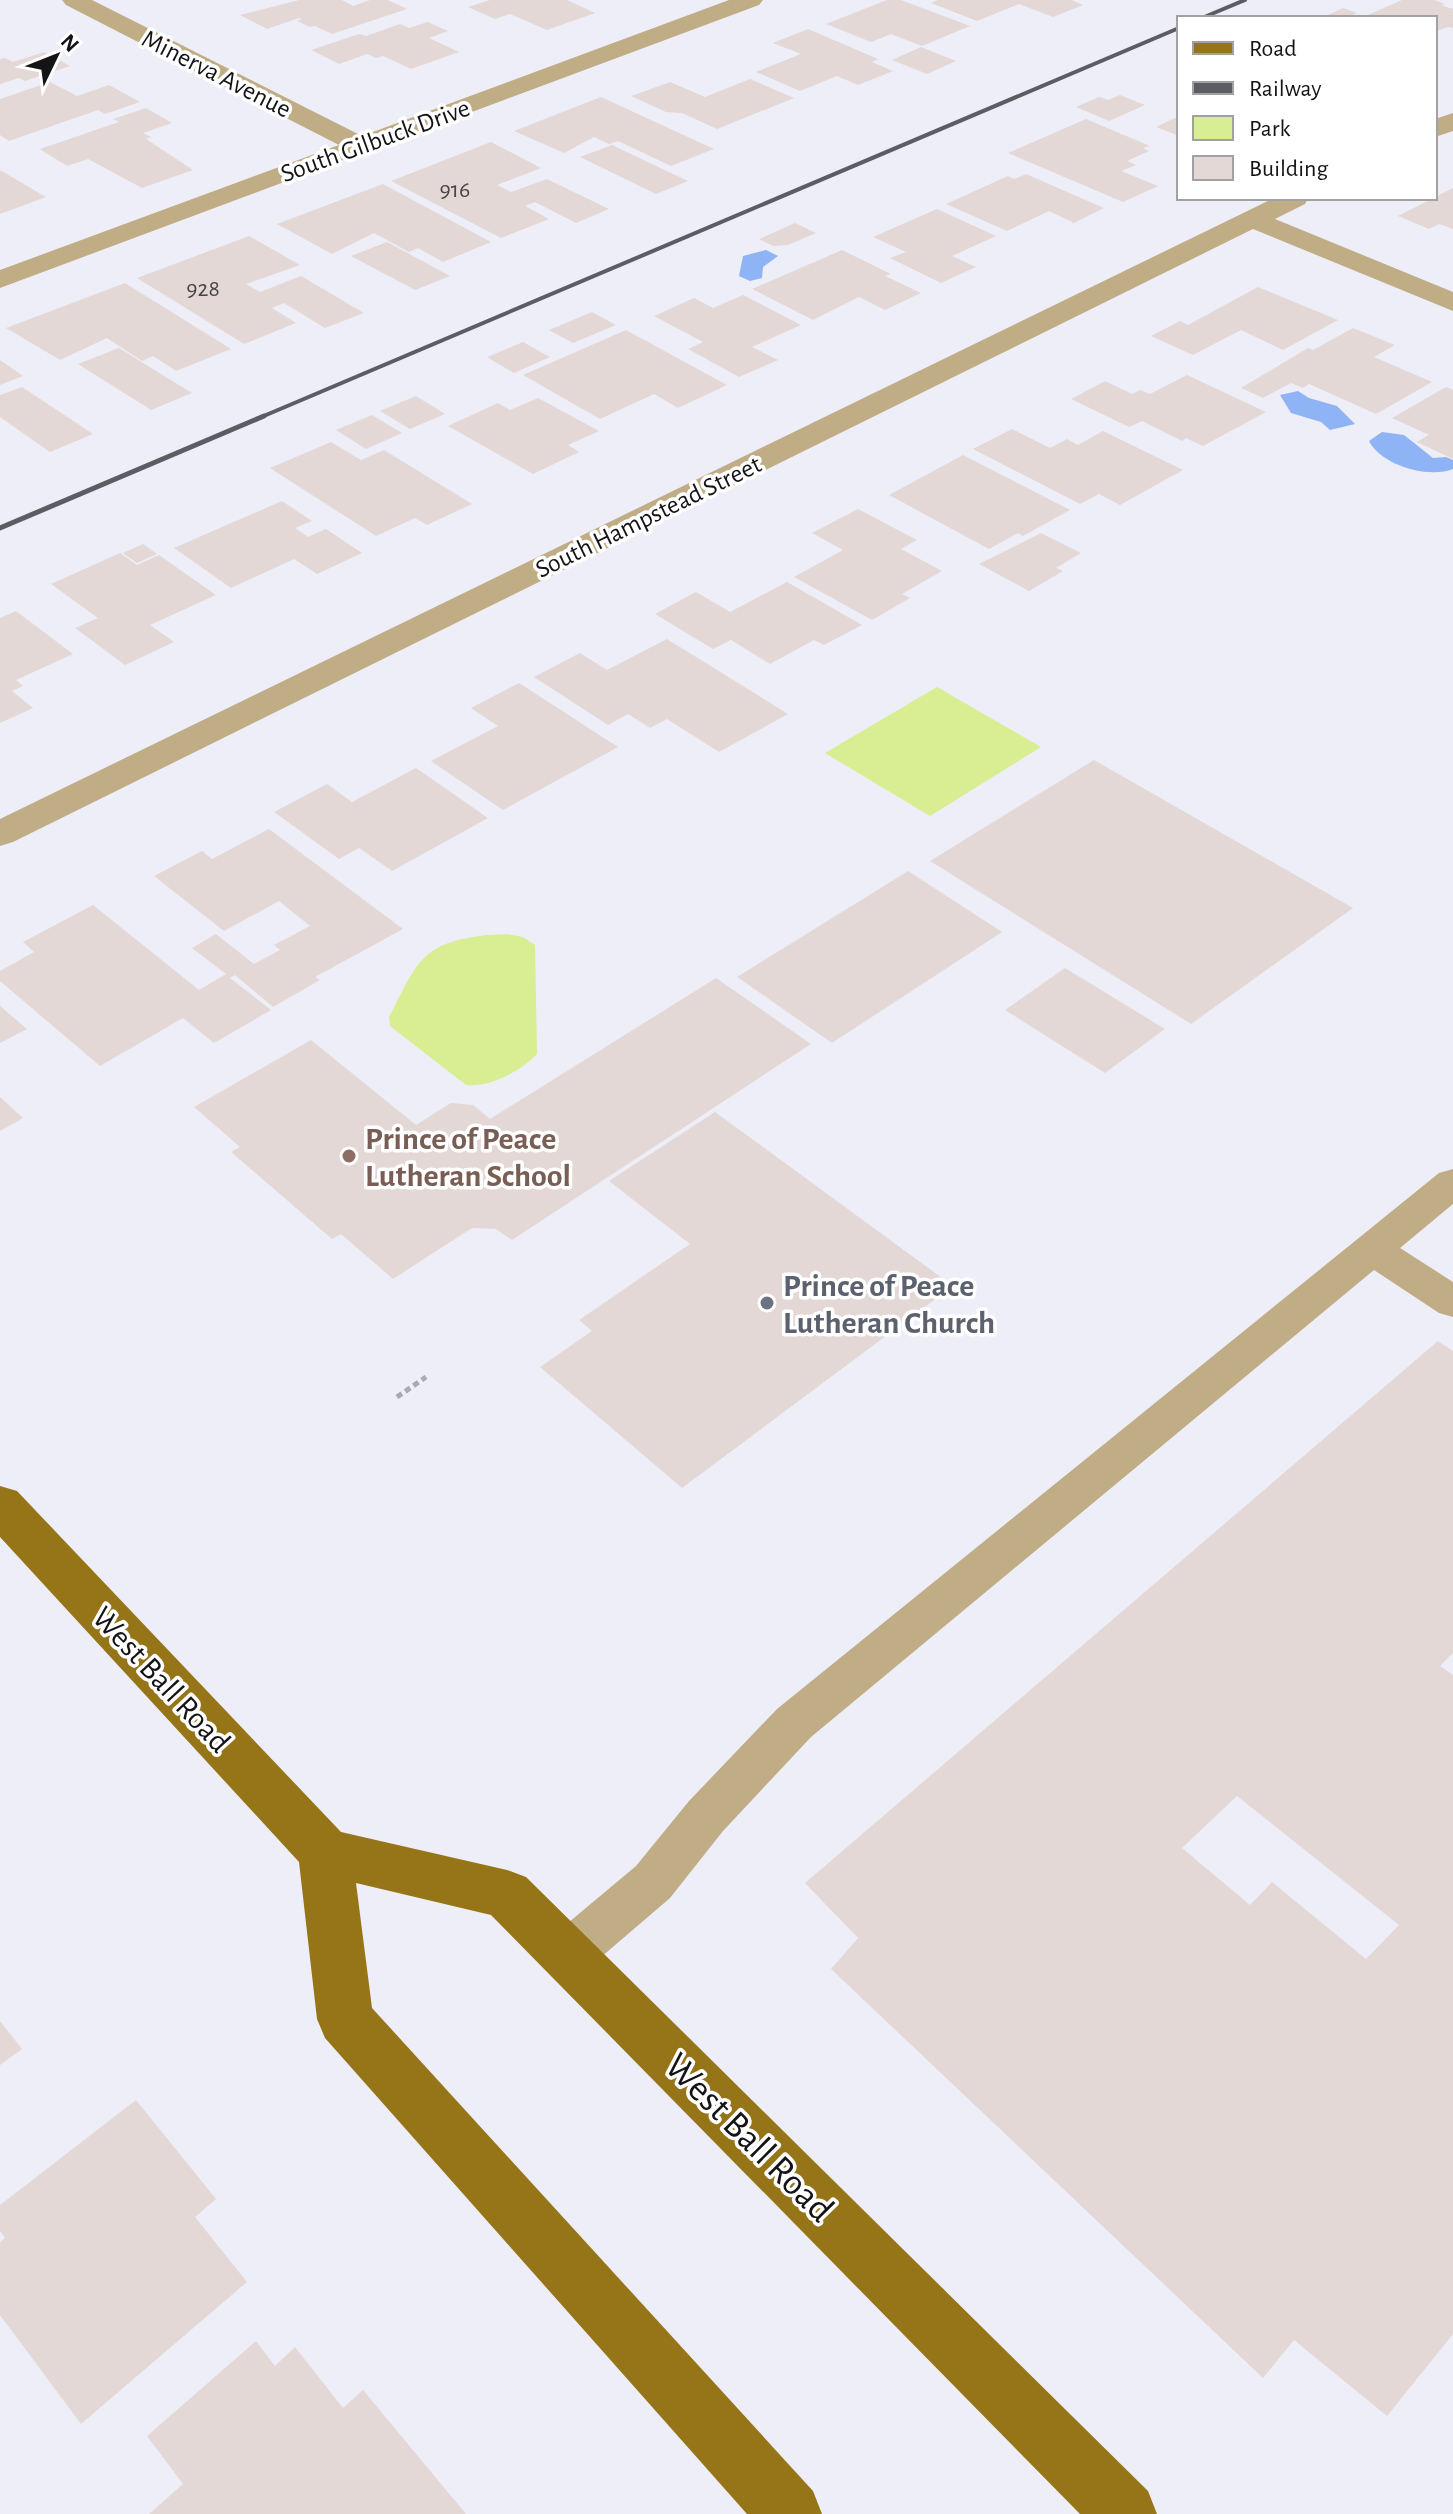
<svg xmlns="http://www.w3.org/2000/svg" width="1453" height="2514" viewBox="0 0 1453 2514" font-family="'Alegreya Sans',sans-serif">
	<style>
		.green { fill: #d9ed92 }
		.water { fill: #8eb4f6 }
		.building { fill: #e3d8d5; fill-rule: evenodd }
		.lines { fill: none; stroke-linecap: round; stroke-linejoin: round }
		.path { stroke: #a9aab1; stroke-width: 5; stroke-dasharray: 6 4; stroke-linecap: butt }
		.service { fill: #c0ad85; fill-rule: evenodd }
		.minor { fill: #c0ad85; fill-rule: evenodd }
		.primary { fill: #967418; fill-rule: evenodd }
		.rail-far1 { stroke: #5c5d62; stroke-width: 4 }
		.rail { stroke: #5c5d62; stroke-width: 5 }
		.education-dot { fill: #8d6e63; stroke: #fff; stroke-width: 3 }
		.worship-dot { fill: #6b7280; stroke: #fff; stroke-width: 3 }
		.labels { text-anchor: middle; stroke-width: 7; stroke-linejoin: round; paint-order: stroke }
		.far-number-label { font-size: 24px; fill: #484546 }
		.far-street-label { font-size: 26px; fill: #141417; stroke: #fff }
		.education-label { font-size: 32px; font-weight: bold; fill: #785e54; stroke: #fff; text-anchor: start }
		.worship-label { font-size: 32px; font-weight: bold; fill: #5b616d; stroke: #fff; text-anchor: start }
		.street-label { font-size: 32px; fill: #141417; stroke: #fff }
		.near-street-label { font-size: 38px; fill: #141417; stroke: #fff }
	</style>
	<rect width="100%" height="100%" fill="#edeef8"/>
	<path class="green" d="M937,687L1041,747L930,816L825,753Z
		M507,934L523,937L535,945L537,1054C521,1071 489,1088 466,1085L390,1026L389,1017C399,999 409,973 424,958C443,938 481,935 507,934Z"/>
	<path class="water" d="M766,250L778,256L763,267L762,278L750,281L739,276L743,256Z
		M1298,391L1309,398L1337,406L1355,424L1330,430L1321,422L1291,413L1280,395Z
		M1382,432L1404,435L1433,458L1446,457L1453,460V469C1428,479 1381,465 1369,441Z"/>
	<path class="building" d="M299,0H342L353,6L370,0H388L407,9L332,34L315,26L310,27L297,21L302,19L299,18L267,29L240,15Z
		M490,0H567L595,13L547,30L510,14L495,19L468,7Z
		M887,0H901L970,26L922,46L891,34L871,42L826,24Z
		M938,0H1071L1083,5L1053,17L1019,4L977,21L931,3Z
		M1402,0H1434L1445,4L1441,5L1453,9V28L1448,27L1435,32V18H1361Z
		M1343,8L1357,13L1346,18L1328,15Z
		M428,22L448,31L429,38L459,52L411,69L383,56L376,58L367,54L339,64L311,50L359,34L366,36L400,24L409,28Z
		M808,29L878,59L872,62L893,71L858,85L837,76L800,91L756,72L801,54L773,43Z
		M921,47L956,61L927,74L892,60Z
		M44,52L70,66L25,81L19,78L0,84V59L5,58L13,62Z
		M750,79L794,98L717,129L682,113L666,112L631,96L670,82L705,97Z
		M50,82L77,96L109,85L140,102L105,114L98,110L9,141L0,135V99Z
		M1120,95L1145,105L1109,121L1076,107L1099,97L1108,100Z
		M601,97L714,149L671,166L618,141L609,144L594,137L564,153L514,131Z
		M146,108L172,123L143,133L151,137L146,139L193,170L142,188L88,159L67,166L40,149L119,122L113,119Z
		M1179,116V136L1156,127Z
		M1086,119L1150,146L1143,148L1149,151L1127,161L1136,165L1121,171L1158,186L1123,202L1008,153Z
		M491,142L541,168L497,185L511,192L547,179L609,209L576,223L535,202L525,206L549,219L501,238L391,181Z
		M612,145L688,181L656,194L580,157Z
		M0,170L46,197L0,214Z
		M1026,174L1104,208L1074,223L1049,211L1007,231L946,204L1008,176L1014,179Z
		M383,184L491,242L443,262L418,248L409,252L374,233L332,254L277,224Z
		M1453,188V229L1439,224L1429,229L1398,216Z
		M937,209L996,236L952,256L976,267L941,283L890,258L906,252L873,237Z
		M795,223L816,233L788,245L773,246L759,239Z
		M249,236L300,265L246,284L260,292L301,276L364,313L325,328L284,303L272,308L296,323L244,344L137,278Z
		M387,242L450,276L415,290L351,256Z
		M842,250L891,274L885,276L921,293L885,310L859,297L813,320L752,289Z
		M125,283L231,349L176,371L153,356L142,361L107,338L60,360L6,328Z
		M1258,287L1338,320L1283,350L1241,330L1193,355L1151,336L1180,321L1188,325Z
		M743,295L801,325L752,347L778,360L739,377L688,349L703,342L654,316L694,298L713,308Z
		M592,312L616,325L573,343L549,330Z
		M1353,328L1395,345L1374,357L1432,382L1376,414L1309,384L1303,388L1291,383L1263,398L1241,388L1308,348L1313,350Z
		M626,330L727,385L678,408L654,394L600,419L523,375Z
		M523,342L550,357L514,373L487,357Z
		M119,348L140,361L192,393L151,410L78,364Z
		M0,360L23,376L0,385Z
		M1187,375L1266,412L1203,446L1186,438L1182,441L1142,421L1129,427L1071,399L1105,381L1132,394L1140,390L1150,394Z
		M22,387L93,434L50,452L0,417V395Z
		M1446,387L1453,390V459L1417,442L1429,435L1392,418Z
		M416,396L445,414L410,429L380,411Z
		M538,398L599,431L568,445L579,452L533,474L448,426L498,403L510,410Z
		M372,415L402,433L366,449L336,430Z
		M1012,429L1050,448L1067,439L1078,445L1103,431L1183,470L1120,505L1099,494L1080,504L973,449Z
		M331,442L361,460L384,450L472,504L427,525L415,518L376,536L270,468Z
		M963,455L1070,510L1023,536L1018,533L989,549L889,495Z
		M282,501L312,521L295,528L308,537L326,529L362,553L317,574L294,559L231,588L174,548Z
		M858,509L917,540L901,549L942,571L902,594L910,598L872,620L794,577L843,550L812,533Z
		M1041,533L1081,553L1056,568L1063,571L1029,591L979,564Z
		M143,544L157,554L137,563L123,553Z
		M120,553L137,565L159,555L216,595L150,625L174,642L125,665L75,628L98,618L51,584Z
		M787,582L862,625L824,645L814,640L770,664L731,640L713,649L655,614L696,592L730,612Z
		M16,611L73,654L16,680L23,686L12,691L33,708L0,723V618Z
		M667,639L788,714L719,752L667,719L650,728L628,714L608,725L534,677L580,653L607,670Z
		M519,683L618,747L503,810L431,761L498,726L471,708Z
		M1094,760L1353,908L1191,1024L930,861Z
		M416,768L488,818L392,871L359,848L339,859L274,812L327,784L352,802Z
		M269,829L403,929L315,977L320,980L273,1007L235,975L230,978L271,1010L214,1043L183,1018L100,1066L0,981V971L34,952L23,942L93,905L199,990L226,974L192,948L216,934L254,964L280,950L274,945L310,926L279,901L224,931L154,876L202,851L212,859Z
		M908,871L1002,932L832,1043L737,977Z
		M1065,968L1165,1029L1105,1073L1005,1010Z
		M716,978L811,1044L512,1240L496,1229L472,1228L393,1279L341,1234L332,1239L231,1152L240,1147L194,1107L311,1040L416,1125L451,1103L473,1105L490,1119Z
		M0,1006L27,1029L0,1043Z
		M0,1097L23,1118L0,1131Z
		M715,1112L953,1286L682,1488L540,1367L592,1331L579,1320L690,1244L609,1181Z
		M1438,1341L1453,1351V1653L1440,1666L1453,1675V2334L1387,2416L1294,2340L1263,2378L831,1969L858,1938L805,1883ZM1237,1796L1399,1925L1366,1959L1272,1882L1250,1905L1182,1848Z
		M0,2021L22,2049L0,2065Z
		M136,2100L216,2199L195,2217L247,2282L81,2424L0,2315V2242L5,2238L0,2231V2205Z
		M256,2341L275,2366L295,2347L343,2408L363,2390L466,2514H149L183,2484L147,2436Z"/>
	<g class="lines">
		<path class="path" d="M397,1397L426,1377"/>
		<path class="service" d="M1453,1169V1204L1400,1248L1453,1282V1317L1439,1313L1374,1270L811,1737L723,1831L670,1898L586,1970L568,1977L550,1970L543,1954L550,1938L636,1866L689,1801L777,1709L1439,1173Z"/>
		<path class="minor" d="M62,0H92L362,136L729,0H763L759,5L0,288V270L339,145L66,5Z
			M1453,113V131L1435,137V119Z
			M1274,198H1308L1305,204L1275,219L1453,292V311L1253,229L13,842L0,846V819Z"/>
		<path class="primary" d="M0,1486L17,1491L341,1832L507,1870L526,1877L1148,2491L1157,2514H1080L491,1915L356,1883L372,2008L813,2491L822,2514H747L325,2038L317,2019L299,1862L0,1537Z"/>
		<path class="rail-far1" d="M1202,18L1245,0
			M259,418L1179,28"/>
		<path class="rail" d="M0,528L264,416"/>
	</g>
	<circle class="education-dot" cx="349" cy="1156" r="8"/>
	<circle class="worship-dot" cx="767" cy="1303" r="8"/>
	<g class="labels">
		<g class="far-number-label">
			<text x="455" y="197">916</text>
			<text x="203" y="296">928</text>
		</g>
		<g class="far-street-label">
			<text transform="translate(217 73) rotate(27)" y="9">Minerva Avenue</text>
			<text transform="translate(375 140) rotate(-20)" y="9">South Gilbuck Drive</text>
			<text transform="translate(648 516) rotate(-26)" y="9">South Hampstead Street</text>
		</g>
		<g class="education-label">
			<text x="365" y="1149">Prince of Peace<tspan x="365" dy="37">Lutheran School</tspan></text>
		</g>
		<g class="worship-label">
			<text x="783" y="1296">Prince of Peace<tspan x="783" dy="37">Lutheran Church</tspan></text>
		</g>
		<g class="street-label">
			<text transform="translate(162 1679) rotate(47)" y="11">West Ball Road</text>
		</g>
		<g class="near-street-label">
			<text transform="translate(750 2137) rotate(45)" y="13">West Ball Road</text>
		</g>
	</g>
	<rect x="1177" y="16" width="260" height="184" fill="#ffffff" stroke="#a1a1a2" stroke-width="2"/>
	<rect x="1193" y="42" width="40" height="12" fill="#967418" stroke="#a1a1a2" stroke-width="2"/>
	<text x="1249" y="56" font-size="24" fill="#141417">Road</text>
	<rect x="1193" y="82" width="40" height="12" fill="#5c5d62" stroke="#a1a1a2" stroke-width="2"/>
	<text x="1249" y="96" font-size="24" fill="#141417">Railway</text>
	<rect x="1193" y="116" width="40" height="24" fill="#d9ed92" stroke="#a1a1a2" stroke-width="2"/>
	<text x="1249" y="136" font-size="24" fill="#141417">Park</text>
	<rect x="1193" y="156" width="40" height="24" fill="#e3d8d5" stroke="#a1a1a2" stroke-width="2"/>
	<text x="1249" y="176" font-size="24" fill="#141417">Building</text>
	<g transform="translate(56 56) rotate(47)" stroke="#ffffff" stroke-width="6" paint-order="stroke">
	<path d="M0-6L14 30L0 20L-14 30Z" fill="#141417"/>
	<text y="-12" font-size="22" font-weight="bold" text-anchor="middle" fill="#141417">N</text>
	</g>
</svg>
